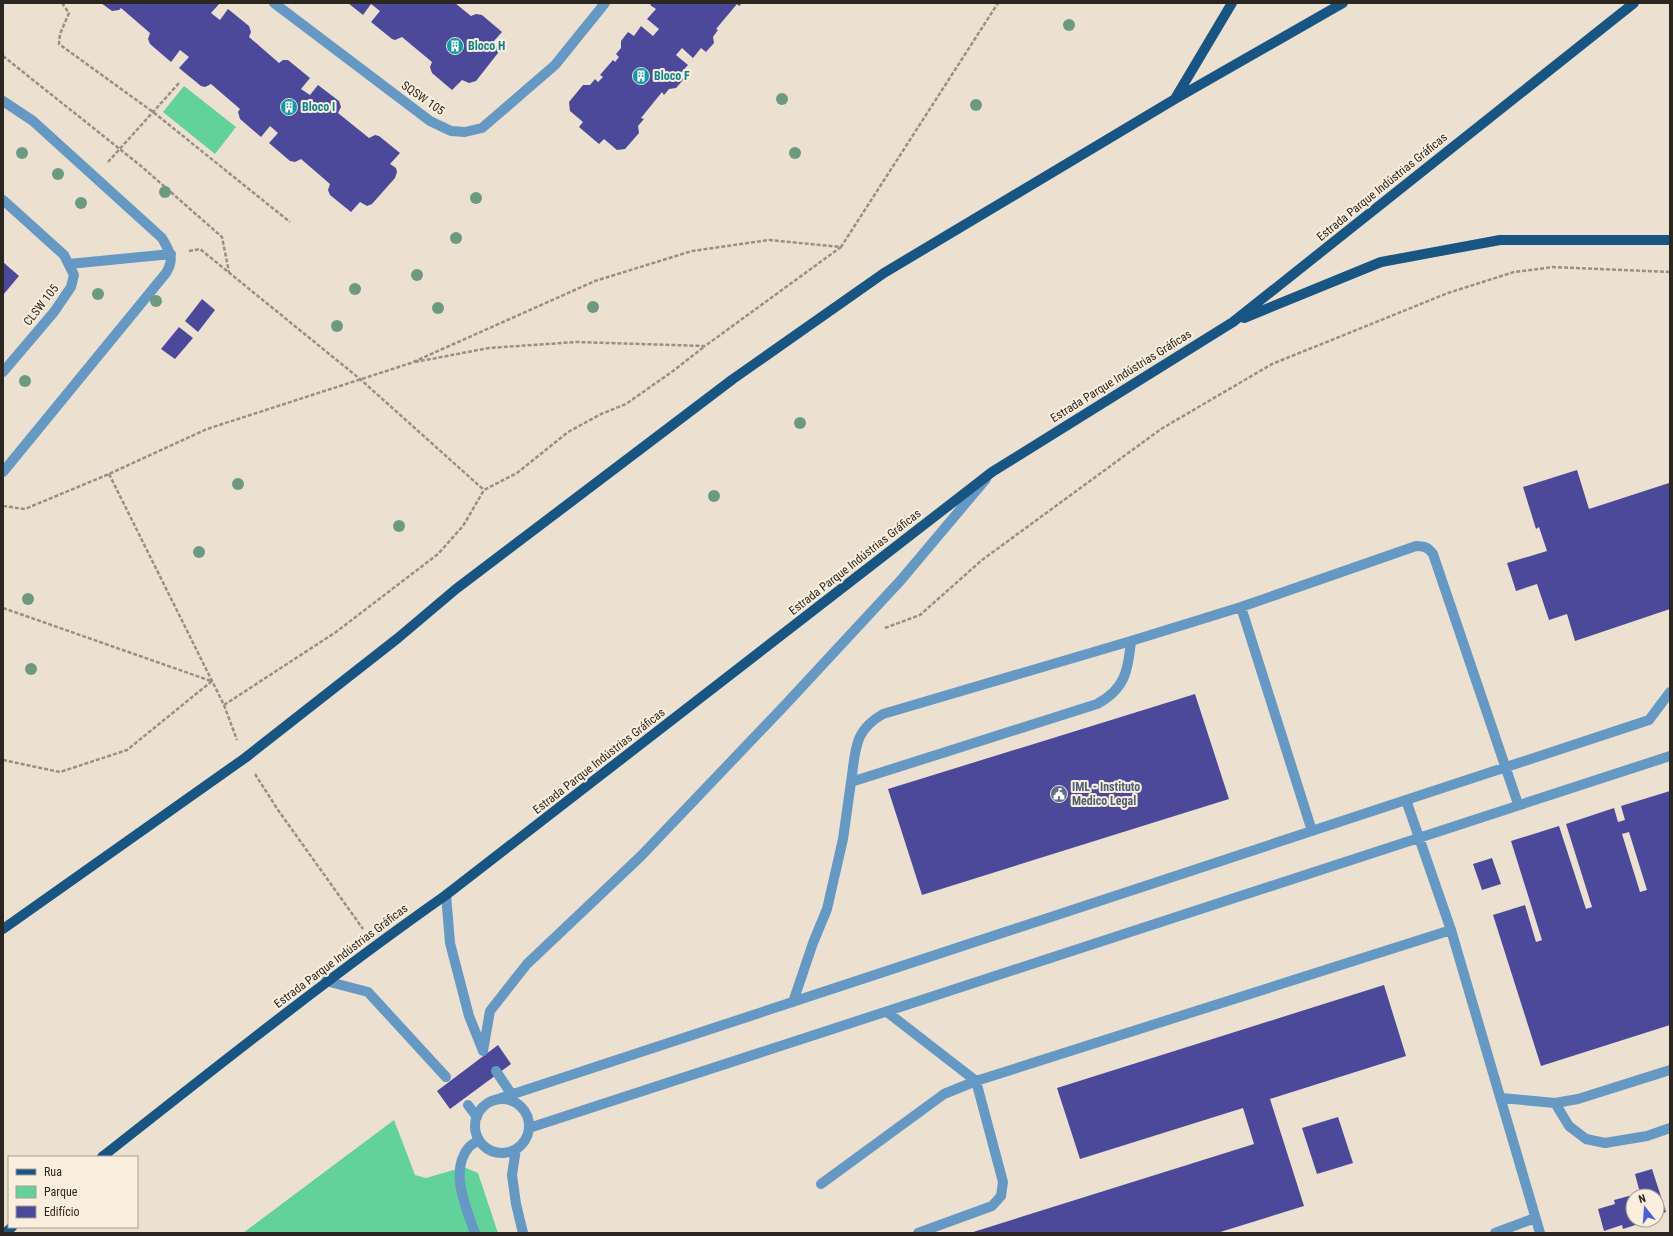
<svg xmlns="http://www.w3.org/2000/svg" width="1673" height="1236" viewBox="0 0 1673 1236" font-family="'Roboto Condensed',sans-serif">
	<style>
		.green { fill: #62d19c }
		.building { fill: #4d499a; fill-rule: evenodd }
		.lines { fill: none; stroke-linecap: round; stroke-linejoin: round }
		.path { stroke: #989084; stroke-width: 2.5; stroke-dasharray: 4 2; stroke-linecap: butt }
		.lane { stroke: #6698c4; stroke-width: 10 }
		.street { stroke: #6698c4; stroke-width: 10 }
		.primary { stroke: #195582; stroke-width: 10 }
		.tree { fill: #6c9a81 }
		.labels { text-anchor: middle; stroke-width: 4; stroke-linejoin: round; paint-order: stroke }
		.culture-label { font-size: 12px; font-weight: bold; fill: #0d838f; stroke: #faeede; text-anchor: start }
		.street-label { font-size: 12px; fill: #2b2720; stroke: #faeede }
		.service-label { font-size: 12px; font-weight: bold; fill: #4e5e75; stroke: #faeede; text-anchor: start }
	</style>
	<rect width="100%" height="100%" fill="#ece1d1"/>
	<path class="green" d="M184,86L236,127L215,154L163,112Z
		M394,1120L415,1175L426,1178L464,1167L478,1173L498,1233H243Z"/>
	<path class="building" d="M101,3H220L211,13L220,20L228,9L249,26L251,32L249,37L279,63L283,60H288L310,78L301,89L310,95L318,85L339,101L341,107L338,113L369,138L375,135L379,136L400,153L390,164L396,168L397,172L395,178L372,204L367,206L360,202L351,212L330,195L328,190L330,184L301,159L295,162L290,161L269,143L278,133L270,126L261,137L240,119L238,112L240,109L211,84L205,87L201,86L179,68L189,57L180,50L171,62L150,44L148,39L150,33L121,8L119,10L112,11Z
		M348,3H455L471,16L476,14L482,15L502,32L493,42L497,46L498,53L476,81L469,83L462,80L452,90L432,73L430,67L432,62L402,37L395,40L392,39L371,22L380,11L371,4L363,15Z
		M652,3H742L739,6L737,4L716,29L718,30L713,37L714,43L706,52L701,48L693,58L682,48L676,55L688,65L679,75L684,79L676,88L669,89L664,95L662,92L641,118L644,119L638,126L639,133L625,149L617,150L604,139L599,144L579,127L583,122L570,111L569,102L583,85H590L595,79L598,82L603,77L600,75L613,60L615,62L619,57L616,54L621,48V41L628,32L634,36L641,26L653,36L659,29L647,19L656,9L650,5Z
		M3,262L19,276L3,295Z
		M202,299L215,310L198,332L185,321Z
		M179,327L193,338L175,359L161,349Z
		M1577,470L1589,509L1669,483L1670,609L1575,641L1567,614L1549,620L1537,584L1516,591L1507,563L1547,551L1539,527L1536,529L1523,487Z
		M1195,694L1229,799L922,895L888,789Z
		M1670,791V1025L1541,1066L1493,915L1525,905L1536,942L1542,940L1511,841L1559,826L1586,909L1592,907L1566,824L1614,808L1618,822L1625,820L1621,806ZM1629,832L1647,890L1640,892L1622,834Z
		M1492,858L1501,884L1482,890L1473,864Z
		M1384,985L1406,1056L1270,1099L1304,1206L1217,1233H970L1254,1144L1243,1108L1080,1159L1057,1088Z
		M498,1045L511,1064L450,1109L437,1091Z
		M1338,1117L1353,1163L1317,1174L1302,1128Z
		M1652,1169L1666,1212L1657,1215V1196H1633V1220H1651L1623,1229L1622,1225L1604,1231L1598,1209L1615,1204L1614,1200L1640,1193L1635,1174Z"/>
	<g class="lines">
		<path class="path" d="M62,3L69,13L60,34L59,44L153,112L290,222
			M3,56L141,166L222,237L229,272
			M108,162L180,82
			M189,251L200,249L360,379L484,490
			M415,362L489,348L576,342L705,346L841,247
			M109,474L224,705L237,740
			M3,506L25,509L109,474L207,429L411,363L595,281L692,251L769,240L841,247L998,3
			M3,608L211,681
			M885,628L920,615L982,560L1161,429L1272,364L1448,293L1514,272L1553,267L1670,272
			M224,705L336,632L438,554L463,526L484,490L517,473L568,432L601,414L626,404L673,371L705,346
			M3,760L60,772L127,750L212,681
			M255,774L278,810L363,929"/>
		<path class="lane" d="M3,101L33,121L162,238C170,253 175,258 166,273L3,472
			M3,200L64,255L74,275L71,287L54,312L3,372
			M69,264L171,254
			M1241,607L1312,831
			M851,782C856,750 853,731 883,714L1131,641L1241,607L1416,546C1424,546 1428,547 1433,554L1518,804
			M1406,800L1451,930L1540,1233
			M446,895L450,943L469,1016L483,1051
			M326,981L368,992L446,1077
			M793,1002L813,943L827,909L843,839L851,782L1097,704C1125,689 1128,671 1131,641
			M887,1012L976,1081L1003,1182L1001,1196L992,1206L918,1233
			M483,1051L490,1011L527,964L641,856L786,704L901,580L986,479
			M1670,1070L1578,1099L1555,1103L1569,1126L1586,1139L1605,1143L1647,1136L1670,1128
			M496,1071L512,1095
			M1501,1098L1555,1103
			M475 1126a27 27 0 1 1 54 0a27 27 0 1 1-54 0Z
			M492,1101L1649,720L1670,692
			M468,1105L477,1117
			M529,1128L1670,756
			M516,1149L512,1175L516,1204L523,1233
			M821,1184L944,1094L976,1081L1451,930
			M475,1233C466,1208 449,1170 469,1147C472,1144 476,1142 479,1140
			M1495,1233L1535,1218"/>
		<path class="street" d="M274,3L430,121L451,131L465,132L482,128L555,65L605,3"/>
		<path class="primary" d="M1176,97L1232,3
			M1244,318L1381,262L1500,240H1670
			M3,929L245,758L398,638L456,589L733,379L884,273L1175,99L1343,3
			M102,1157C215,1068 328,978 446,895L992,472L1233,322L1634,3
			M5,1233L12,1227"/>
	</g>
	<g class="tree">
		<circle cx="1069" cy="25" r="6"/>
		<circle cx="782" cy="99" r="6"/>
		<circle cx="976" cy="105" r="6"/>
		<circle cx="22" cy="153" r="6"/>
		<circle cx="795" cy="153" r="6"/>
		<circle cx="58" cy="174" r="6"/>
		<circle cx="165" cy="192" r="6"/>
		<circle cx="476" cy="198" r="6"/>
		<circle cx="81" cy="203" r="6"/>
		<circle cx="456" cy="238" r="6"/>
		<circle cx="417" cy="275" r="6"/>
		<circle cx="355" cy="289" r="6"/>
		<circle cx="98" cy="294" r="6"/>
		<circle cx="156" cy="301" r="6"/>
		<circle cx="593" cy="307" r="6"/>
		<circle cx="438" cy="308" r="6"/>
		<circle cx="337" cy="326" r="6"/>
		<circle cx="25" cy="381" r="6"/>
		<circle cx="800" cy="423" r="6"/>
		<circle cx="238" cy="484" r="6"/>
		<circle cx="714" cy="496" r="6"/>
		<circle cx="399" cy="526" r="6"/>
		<circle cx="199" cy="552" r="6"/>
		<circle cx="28" cy="599" r="6"/>
		<circle cx="31" cy="669" r="6"/>
	</g>
	<defs>
		<g id="building-disc" transform="scale(0.9)"><circle r="9.5" fill="#0f9aa8" stroke="#faeede"/><path d="M-4-6H4V6H1V3H-1V6H-4ZM-2.5-4.3h1.7v1.8h-1.7ZM.8-4.3h1.7v1.8H.8ZM-2.5-1h1.7V.8h-1.7ZM.8-1h1.7V.8H.8Z" fill="#fff"/></g>
		<g id="civic-disc" transform="scale(0.9)"><circle r="9.5" fill="#5c6f8a" stroke="#faeede"/><path d="M-.6-6.5H3V-4.5H.6V-3L4-1V1h2V6H-6V1h2V-1L-.6-3ZM-1.2 2.5V6h2.4V2.5Z" fill="#fff"/></g>
	</defs>
	<g fill-rule="evenodd">
		<use href="#building-disc" x="455" y="46"/>
		<use href="#building-disc" x="641" y="76"/>
		<use href="#building-disc" x="289" y="107"/>
		<use href="#civic-disc" x="1059" y="794"/>
	</g>
	<g class="labels">
		<g class="culture-label">
			<text x="468" y="50">Bloco H</text>
			<text x="654" y="80">Bloco F</text>
			<text x="302" y="111">Bloco I</text>
		</g>
		<g class="street-label">
			<text transform="translate(423 98) rotate(35)" y="4">SQSW 105</text>
			<text transform="translate(1382 187) rotate(-39)" y="4">Estrada Parque Indústrias Gráficas</text>
			<text transform="translate(41 305) rotate(-52)" y="4">CLSW 105</text>
			<text transform="translate(1121 376) rotate(-32)" y="4">Estrada Parque Indústrias Gráficas</text>
			<text transform="translate(855 562) rotate(-38)" y="4">Estrada Parque Indústrias Gráficas</text>
			<text transform="translate(599 761) rotate(-38)" y="4">Estrada Parque Indústrias Gráficas</text>
			<text transform="translate(341 956) rotate(-37)" y="4">Estrada Parque Indústrias Gráficas</text>
		</g>
		<g class="service-label">
			<text x="1072" y="791">IML - Instituto<tspan x="1072" dy="14">Medico Legal</tspan></text>
		</g>
	</g>
	<rect width="1673" height="1236" fill="none" stroke="#2b2720" stroke-width="8"/>
	<rect x="8" y="1156" width="130" height="72" fill="#faeede" stroke="#a79e92"/>
	<rect x="16" y="1169" width="20" height="6" fill="#195582" stroke="#a79e92"/>
	<text x="44" y="1176" font-size="12" fill="#2b2720">Rua</text>
	<rect x="16" y="1186" width="20" height="12" fill="#62d19c" stroke="#a79e92"/>
	<text x="44" y="1196" font-size="12" fill="#2b2720">Parque</text>
	<rect x="16" y="1206" width="20" height="12" fill="#4d499a" stroke="#a79e92"/>
	<text x="44" y="1216" font-size="12" fill="#2b2720">Edifício</text>
	<g transform="translate(1645 1208) rotate(343)"><circle r="19" fill="#faeede" stroke="#a79e92"/>
	<path d="M0-3L7 15L0 10L-7 15Z" fill="#4c60d5"/>
	<text y="-6" font-size="11" font-weight="bold" text-anchor="middle" fill="#2b2720">N</text>
	</g>
</svg>
